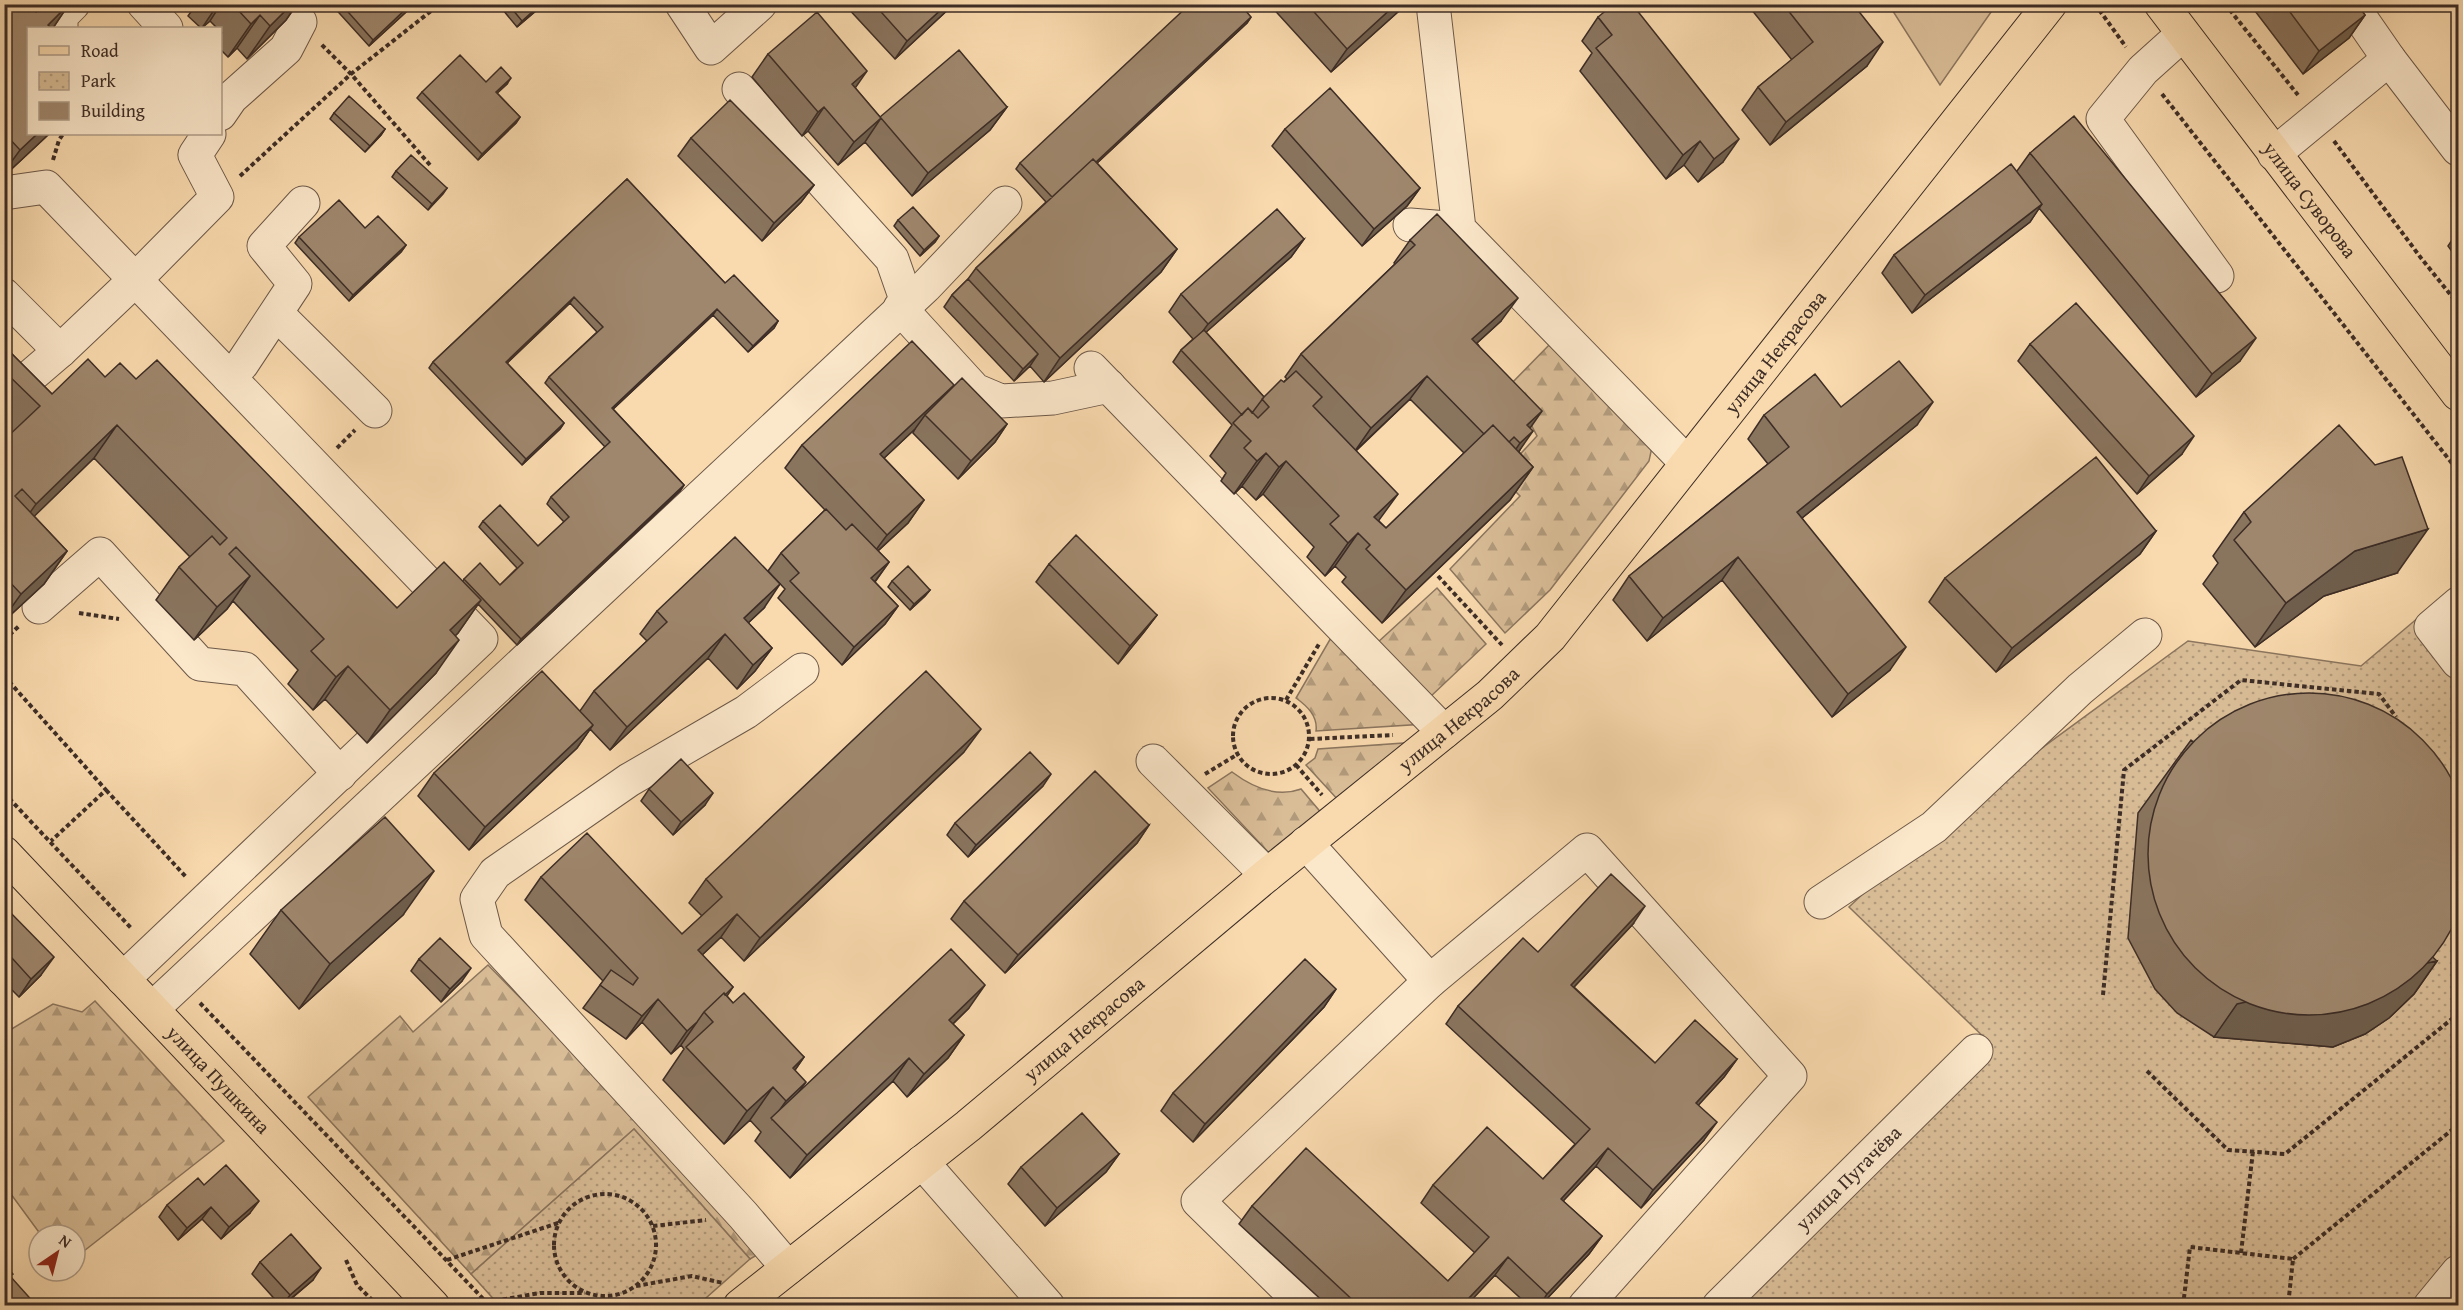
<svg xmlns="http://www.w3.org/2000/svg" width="2463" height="1310" viewBox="0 0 2463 1310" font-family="'Gentium Book Plus',serif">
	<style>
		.grass { fill: #d9bd97; stroke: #8b755e; stroke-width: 1.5 }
		.forest { fill: url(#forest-firs); stroke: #8b755e; stroke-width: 1.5 }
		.park { fill: url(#park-dots); stroke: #8b755e; stroke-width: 1.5 }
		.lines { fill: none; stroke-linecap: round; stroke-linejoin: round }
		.minor-casing { stroke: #6c5848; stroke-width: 35 }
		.major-casing { stroke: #3d2d26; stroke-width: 35 }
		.path { stroke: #3d2d26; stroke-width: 4; stroke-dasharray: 4.5 3; stroke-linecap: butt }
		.minor { stroke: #fbe7ca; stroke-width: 33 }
		.major { stroke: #f9daae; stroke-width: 33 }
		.wall { fill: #89745e; stroke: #3d2d26; stroke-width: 1.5; fill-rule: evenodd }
		.shaded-wall { fill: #6f5e4c; stroke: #3d2d26; stroke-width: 1.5 }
		.building { fill: #9f876d; stroke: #3d2d26; stroke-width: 1.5 }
		.labels { text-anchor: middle; stroke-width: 5; stroke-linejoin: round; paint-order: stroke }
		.street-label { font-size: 20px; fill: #3d2d26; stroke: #fbe7ca }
	</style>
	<defs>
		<pattern id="forest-firs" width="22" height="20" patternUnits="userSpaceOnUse" patternTransform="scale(1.5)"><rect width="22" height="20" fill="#d9bd97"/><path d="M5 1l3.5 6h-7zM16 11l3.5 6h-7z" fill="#b19a7b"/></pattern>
		<pattern id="park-dots" width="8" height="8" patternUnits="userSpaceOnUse" patternTransform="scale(1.5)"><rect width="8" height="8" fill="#d9bd97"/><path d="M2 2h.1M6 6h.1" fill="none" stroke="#b19a7b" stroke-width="1.8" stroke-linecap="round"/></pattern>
	</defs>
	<rect width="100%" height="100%" fill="#f9daae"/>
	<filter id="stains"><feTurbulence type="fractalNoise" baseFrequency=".00333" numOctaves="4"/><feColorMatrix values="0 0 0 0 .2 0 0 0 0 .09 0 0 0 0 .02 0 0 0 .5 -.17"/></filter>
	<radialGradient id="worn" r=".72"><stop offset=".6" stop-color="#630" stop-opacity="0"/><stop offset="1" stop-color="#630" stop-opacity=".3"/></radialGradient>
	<path class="grass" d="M1889,5H1996L1940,85Z"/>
	<path class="forest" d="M1551,343L1652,447L1649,461L1550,590L1505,633L1450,569L1520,496L1500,476L1537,436L1510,385Z
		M1437,588L1486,644L1429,698L1377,643Z
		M1332,636L1425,724L1316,731C1318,716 1307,706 1296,698Z
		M1419,742L1340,802L1306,765L1315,758L1318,749Z
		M1232,772C1252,787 1277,798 1301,789L1323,815L1271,855L1208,788Z
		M488,965L767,1249L750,1259L634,1129L471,1274L308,1097L400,1016L413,1032Z
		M95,1001L224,1141L75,1258V1235H41L5,1186V1067L11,1061L5,1053V1033L53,1004L82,1012Z"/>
	<path class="park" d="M2458,584V1305L1740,1306L1992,1045L1849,907L1934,827L2188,641L2361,666Z
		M634,1129L750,1259L698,1305H499L471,1274Z"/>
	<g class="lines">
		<g class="minor-casing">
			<g id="minor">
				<path d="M144,4L166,28"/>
				<path d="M682,4L711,48L760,4"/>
				<path d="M1433,4L1459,229L1686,462"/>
				<path d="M2351,4L2389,59L2458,149"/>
				<path d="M61,28V16L73,4"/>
				<path d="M2183,34L2143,70L2103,119L2217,276"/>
				<path d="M739,89L892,259L907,302"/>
				<path d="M220,114L231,98L286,49L300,22"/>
				<path d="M2274,154L2389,59"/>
				<path d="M4,193L46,187L481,639L123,979"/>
				<path d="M1410,225L1459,229"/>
				<path d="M4,295L60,351L4,399"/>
				<path d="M900,308L975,390L1001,401L1053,398L1109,386"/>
				<path d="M277,314L375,411"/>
				<path d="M60,351L136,279L217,197L195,155L209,134"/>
				<path d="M1091,368L1444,732"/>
				<path d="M229,377L242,364L295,284L264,246L303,203"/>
				<path d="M2458,604L2431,627L2458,662"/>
				<path d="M39,607L100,554L200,664L245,669L340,774"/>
				<path d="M1153,761L1267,875"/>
				<path d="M1306,843L1430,981"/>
				<path d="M1821,902L1934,827L2080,689L2145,635"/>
				<path d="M152,1009L925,287L1005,203"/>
				<path d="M922,1162L1048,1306"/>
				<path d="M788,1268L743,1215L486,935L477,899L495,873L629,780L746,712L802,670"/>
				<path d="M1305,1306L1198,1201L1430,981L1587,850L1790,1076L1585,1306"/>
				<path id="s1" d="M1719,1306L1976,1051"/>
				<path d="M2430,1306L2458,1272"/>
			</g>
		</g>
		<g class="major-casing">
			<g id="major">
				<path id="s2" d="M2161,4L2458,394"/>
				<path id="s3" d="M4,853L433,1306"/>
				<path id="s4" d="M740,1306L968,1126L1267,875L1490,695L1550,637L2050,4"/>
			</g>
		</g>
		<path class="path" d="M2095,4L2126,47
			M2225,4L2298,95
			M2162,94L2458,471
			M2334,141L2421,258L2458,304
			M53,160L59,140L63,134
			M430,165L351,74L440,4
			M240,176L351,74L321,44
			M337,448L355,430
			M1438,576L1502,645
			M79,613L119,619
			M4,640L19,626
			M4,676L106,790L51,841
			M1233 736a38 38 0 1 1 76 0a38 38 0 1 1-76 0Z
			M1286,700L1319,644
			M1310,739L1393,735
			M1296,765L1322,795
			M1205,774L1238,754
			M106,790L187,878
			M4,793L132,929
			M2103,995L2124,770L2241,680L2379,694L2396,717
			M200,1003L490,1306
			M2147,1071L2228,1150L2285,1154L2458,1014
			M554 1245a51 51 0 1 1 102 0a51 51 0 1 1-102 0Z
			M653,1226L706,1220
			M2241,1253L2253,1151
			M2293,1259L2458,1125
			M346,1260L357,1285L378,1306
			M447,1260L558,1223
			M636,1286L692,1276L723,1283
			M488,1302L540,1293H585
			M2183,1306L2190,1247L2293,1259L2288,1306"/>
		<use href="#minor" class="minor"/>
		<use href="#major" class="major"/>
	</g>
	<path class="wall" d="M4,4H37L34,10L36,12L69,4L53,28H28V134H49L4,176Z
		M194,4H297L286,20L247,59L237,48L228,57L220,49V35L222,33L220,32V28H217L210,21L201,28L188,16L195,6Z
		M331,4H409L406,12L369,46Z
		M498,4H544L517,27Z
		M847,4H954L895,59L846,6Z
		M1269,4H1403L1400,10L1331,72Z
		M1747,4H1853L1867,66L1770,145L1742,110L1758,87L1792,60Z
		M2260,4H2357L2365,15L2349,38L2303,74L2255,11Z
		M1251,17L1247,23L1097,163L1177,249L1161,272L1044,382L1030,366L1014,381L944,307L952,295L968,279L976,268L1046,202L1016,169L1020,163Z
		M1598,17L1723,162L1698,182L1684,165L1666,179L1580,71L1592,53L1582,41Z
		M768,54L855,88L880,117L1007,107L990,130L912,196L865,142L838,165L808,131L802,136L752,77Z
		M486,82L507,84L497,93L520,117L516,123L478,160L417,98L422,92Z
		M334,113L385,129L381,135L365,152L330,119Z
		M1285,129L1420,188L1407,206L1362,246L1272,146Z
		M691,138L814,185L801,202L762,241L678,156Z
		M2030,153L2240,361L2196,397L2039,208L2030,222L1912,313L1882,273L1894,255L2017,171Z
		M396,171L447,188L428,210L392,177Z
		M627,179L725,283L778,321L774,328L748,352L713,315L613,409L684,485L680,491L517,645L478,604L458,633L455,636L436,673L367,743L325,699L313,710L288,684L298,670L233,601L227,609L194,640L156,600L179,567L190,557L94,458L34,516L67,551L44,584L4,621V440L11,434L4,427V346L52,394L105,377L136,379L397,608L463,581L464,579L500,585L517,568L479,527L483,521L538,546L564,522L547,504L551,497L605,447L545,383L549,377L597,332L570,303L507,363L564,423L560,429L522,465L429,368L433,362Z
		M898,220L939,236L935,242L920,256L894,226Z
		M365,228L406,245L401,252L349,301L295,243L299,237Z
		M2458,231V260L2448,246Z
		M1304,239L1291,257L1206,332L1264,397L1287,379L1285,377L1301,354L1395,264L1394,263L1410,240L1501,321L1477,343L1530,428L1519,452L1533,467L1510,500L1382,623L1342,582L1346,577L1335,566L1325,576L1307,557L1314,547L1263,494L1256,500L1242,486L1234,494L1221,481L1226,473L1210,456L1232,425L1173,362L1181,350L1193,339L1169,312L1181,294ZM1410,399L1464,453L1386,528L1379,521L1356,451Z
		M2030,344L2182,454L2137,494L2018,361Z
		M950,390L1007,424L995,442L958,479L913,433L915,429L884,458L924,500L908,523L878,551L889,562L875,582L898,606L885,624L842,665L778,598L785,589L768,571L781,553L825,510L785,468L802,445Z
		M1841,407L1917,425L1802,518L1890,670L1832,717L1722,580L1647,641L1613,600L1629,576L1768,464L1748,439L1764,415Z
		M2244,512L2397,573L2324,596L2255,647L2203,584L2218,563L2213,556Z
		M2156,531L2140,554L1996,672L1929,602L1945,578Z
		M1049,564L1157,615L1144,632L1118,664L1036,582Z
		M892,581L930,590L925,596L910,610L888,587Z
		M764,608L748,623L772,648L755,671L737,689L708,658L610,750L590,729L577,748L469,850L418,796L434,773L580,711L594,691L647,641L640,634L657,611Z
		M2191,740L2437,961L2414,994L2389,1018L2365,1034L2333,1047L2214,1037L2177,1013L2155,989L2128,938L2138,813Z
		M964,752L744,961L721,937L702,955L733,987L727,996L733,1003L804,1057L795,1070L799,1092L969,1008L953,1024L964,1035L948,1058L907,1097L893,1081L790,1178L755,1141L761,1132L750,1120L724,1144L663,1080L684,1049L681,1045L671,1054L642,1022L626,1039L583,1008L603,981L525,900L541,877L682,934L702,916L689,903L706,879Z
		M1043,786L968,857L947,835L955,823Z
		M649,789L705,805L673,835L641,801Z
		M1149,825L1137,843L1005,973L951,919L964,901Z
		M4,906L41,975L19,997L4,982Z
		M281,910L403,915L299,1009L250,954Z
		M1633,924L1574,987L1655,1063L1737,1059L1724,1077L1698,1105L1704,1140L1641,1208L1596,1166L1563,1201L1602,1236L1589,1254L1541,1305H1528L1495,1275L1470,1301L1475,1305H1327L1239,1224L1252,1206L1448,1281L1475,1253L1421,1203L1433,1185L1543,1179L1575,1144L1446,1024L1458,1006L1538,952Z
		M419,959L462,981L441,1002L411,971Z
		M1336,989L1324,1007L1193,1142L1161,1111L1173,1093Z
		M1119,1154L1106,1172L1045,1226L1008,1184L1021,1167Z
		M204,1185L250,1213L221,1239L202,1219L178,1240L159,1217L167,1205Z
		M260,1262L313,1280L284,1305H280L252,1274Z"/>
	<path class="shaded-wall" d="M30,4H37L21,28Z
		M69,4L53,28H46L48,25Z
		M218,4H221L210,21L202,28Z
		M292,4H297L286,20L247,59L270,26Z
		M541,4H544L517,27L522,21Z
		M947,4H954L895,59L907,41Z
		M1396,4H1403L1400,10L1331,72L1347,49Z
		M410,5L406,12L369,46L373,40Z
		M260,15L237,48L228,57L251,24Z
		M2365,15L2349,38L2303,74L2319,51Z
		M1251,17L1247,23L1050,207L1055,200Z
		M1883,42L1867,66L1770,145L1786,122Z
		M867,71L851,94L852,84Z
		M511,78L507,84L492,98L496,92Z
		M824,107L808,131L802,136L818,112Z
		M1007,107L990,130L912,196L928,173Z
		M520,117L516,123L478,160L482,154Z
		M881,118L865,142L838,165L854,142Z
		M385,129L381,135L365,152L370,146Z
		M37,134H49L4,176V172L20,150Z
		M1739,139L1723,162L1698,182L1714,159Z
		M1700,141L1684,165L1666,179L1683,155Z
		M814,185L801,202L762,241L774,223Z
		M447,188L443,194L428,210L432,204Z
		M1420,188L1407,206L1362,246L1374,229Z
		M2042,204L2030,222L1912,313L1925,295Z
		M939,236L935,242L920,256L924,250Z
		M1304,239L1291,257L1195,342L1208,324Z
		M406,245L401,252L349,301L353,295Z
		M1177,249L1161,272L1044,382L1060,358Z
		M574,297L570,303L502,368L506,362Z
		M1518,298L1501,321L1456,362L1472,339Z
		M717,309L713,315L608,414L612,408Z
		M778,321L774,328L748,352L753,346Z
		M2256,338L2240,361L2196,397L2212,374Z
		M1038,354L1030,366L1014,381L1023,369Z
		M1427,376L1410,399L1355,451L1371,428Z
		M954,385L937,408L925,415L915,429L864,477L880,454Z
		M1933,402L1917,425L1781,535L1797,512Z
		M1542,411L1526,434L1527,425Z
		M564,423L560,429L522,465L526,459Z
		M1007,424L995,442L958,479L971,461Z
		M117,425L94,458L13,537L36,504Z
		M1533,431L1517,454L1504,467L1520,443Z
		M2194,436L2182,454L2137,494L2149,476Z
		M1266,453L1242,486L1234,494L1257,461Z
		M1286,461L1263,494L1256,500L1279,467Z
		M1533,467L1510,500L1382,623L1406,590Z
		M684,485L680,491L517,645L521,639Z
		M1398,494L1374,527V517Z
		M924,500L908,523L870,558L887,535Z
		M2428,529L2397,573L2324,596L2255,647L2286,603L2355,551Z
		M2156,531L2140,554L1996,672L2012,648Z
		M1358,533L1335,566L1325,576L1348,543Z
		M67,551L44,584L4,621V618L21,594Z
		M1738,557L1722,580L1647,641L1663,618Z
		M889,562L876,580L859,596L871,578Z
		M250,576L227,609L194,640L217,607Z
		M780,584L764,608L730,640L744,618Z
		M930,590L925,596L910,610L914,604Z
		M481,600L458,633L426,663L450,630Z
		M898,606L885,624L842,665L854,647Z
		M1157,615L1144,632L1118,664L1130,646Z
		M725,634L708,658L610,750L627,727Z
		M459,640L436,673L367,743L390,710Z
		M1906,647L1890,670L1832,717L1848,694Z
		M772,648L755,671L737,689L753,665Z
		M348,666L325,699L313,710L336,677Z
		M593,725L577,748L469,850L485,827Z
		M981,729L964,752L744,961L760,938Z
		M1051,774L1043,786L968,857L976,845Z
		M713,793L705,805L673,835L681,822Z
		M1149,825L1137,843L1005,973L1018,955Z
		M434,871L403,915L299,1009L330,964Z
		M1645,906L1633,924L1559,1003L1571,985Z
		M737,914L721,937L682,974L698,950Z
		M54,957L41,975L19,997L31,979Z
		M2437,961L2414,994L2389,1018L2365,1034L2333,1047L2214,1037L2237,1004Z
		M471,968L462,981L441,1002L450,989Z
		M985,985L969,1008L933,1043L949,1020Z
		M1336,989L1324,1007L1193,1142L1205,1124Z
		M658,999L642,1022L626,1039L642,1016Z
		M697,1022L681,1045L671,1054L687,1031Z
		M964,1035L948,1058L907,1097L924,1074Z
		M804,1057L781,1090L793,1068Z
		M909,1058L893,1081L790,1178L807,1155Z
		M1737,1059L1724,1077L1684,1121L1696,1103Z
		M806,1082L783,1115L773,1119L786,1101Z
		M773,1087L750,1120L724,1144L747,1111Z
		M1717,1122L1704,1140L1641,1208L1653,1190Z
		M1608,1148L1596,1166L1549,1216L1561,1199Z
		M1119,1154L1106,1172L1045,1226L1057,1208Z
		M259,1201L250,1213L221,1239L229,1227Z
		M211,1207L202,1219L178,1240L187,1228Z
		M1602,1236L1589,1254L1541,1305H1540L1547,1294Z
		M1508,1257L1495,1275L1467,1305L1468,1299Z
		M321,1268L313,1280L283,1305L290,1295Z"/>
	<path class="building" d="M13,4H34L31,7L36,12L44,4H69L48,25L51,28H28V134H37L20,150L7,136L4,139V13Z
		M244,4H292L270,26L260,15L251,24L238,10Z
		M341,4H409L410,5L373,40Z
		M508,4H541L522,21Z
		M874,4H947L907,41Z
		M1190,4H1240L1251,17L1096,162L1093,159L1052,197L1020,163Z
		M1307,4H1396L1347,49Z
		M1614,4H1632L1739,139L1714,159L1700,141L1683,155L1596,48L1612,35L1598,17Z
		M1783,4H1853L1883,42L1786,122L1758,87L1813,42Z
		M2284,4H2357L2365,15L2319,51Z
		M817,12L867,71L852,84L880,117L959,50L1007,107L928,173L881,118L854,142L824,107L818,112L768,54Z
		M460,55L486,82L501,67L511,78L496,92L520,117L482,154L422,92Z
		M1330,88L1420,188L1374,229L1285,129Z
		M349,96L385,129L370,146L334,113Z
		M730,100L814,185L774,223L691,138Z
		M2074,116L2256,338L2212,374L2030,153Z
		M411,155L447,188L432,204L396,171Z
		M1093,159L1177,249L1060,358L976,268Z
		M2011,164L2042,204L1925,295L1894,255Z
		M627,179L725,283L734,275L778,321L753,346L717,309L612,408L684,485L521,639L464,579L480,563L500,585L523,563L483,521L500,505L538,546L569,517L551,497L610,442L549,377L603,327L574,297L506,362L564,423L526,459L433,362Z
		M339,200L365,228L378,216L406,245L353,295L299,237Z
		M913,207L939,236L924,250L898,220Z
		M1277,209L1304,239L1208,324L1181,294Z
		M1437,214L1518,298L1472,339L1542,411L1527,425L1533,431L1520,443L1514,437L1509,442L1493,425L1484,434L1427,376L1371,428L1301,354L1415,245L1410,240Z
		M968,279L1038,354L1023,369L952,295Z
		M2076,303L2194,436L2149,476L2030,344Z
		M4,319L10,324L4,330Z
		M1204,330L1264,397L1252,413L1248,408L1242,415L1181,350Z
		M912,341L954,385L880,454L924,500L887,535L802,445Z
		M4,346L52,394L88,359L105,377L120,363L136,379L157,360L397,608L444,562L481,600L450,630L459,640L390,710L348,666L336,677L311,651L324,639L236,547L229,554L250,576L217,607L179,567L212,536L220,545L227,538L117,425L36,504L22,489L15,496L67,551L21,594L4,576V440L40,406L4,371Z
		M1899,361L1933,402L1797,512L1906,647L1848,694L1738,557L1663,618L1629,576L1789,447L1764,415L1815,374L1841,407Z
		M1296,371L1322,397L1313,406L1398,494L1374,517L1386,528L1493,425L1533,467L1406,590L1366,549L1370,545L1358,533L1348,543L1330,524L1339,516L1286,461L1279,467L1266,453L1257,461L1244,448L1251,441L1233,423L1248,408L1258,418L1269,407L1262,399L1281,380L1284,382Z
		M962,378L1007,424L971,461L925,415Z
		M2339,425L2375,465L2402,457L2428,529L2355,551L2286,603L2234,540L2251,522L2244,512Z
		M2096,457L2156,531L2012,648L1945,578Z
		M826,509L846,530L852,524L889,562L871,578L898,606L854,647L790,581L799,573L781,553Z
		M1076,535L1157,615L1130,646L1049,564Z
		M735,537L780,584L744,618L772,648L753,665L725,634L627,727L594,691L667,622L657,611Z
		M908,566L930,590L914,604L892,581Z
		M542,671L593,725L485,827L434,773Z
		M926,671L981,729L760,938L737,914L698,950L733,987L725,995L724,993L704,1012L697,1022L687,1031L658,999L642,1016L600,985L611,970L633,985L638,978L541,877L587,833L682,934L722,897L706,879Z
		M2148 854a161 161 0 1 1 322 0a161 161 0 1 1-322 0Z
		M1030,752L1051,774L976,845L955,823Z
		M681,759L713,793L681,822L649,789Z
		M1095,771L1149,825L1018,955L964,901Z
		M385,817L434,871L330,964L281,910Z
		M1611,874L1645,906L1571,985L1655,1063L1695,1020L1737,1059L1696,1103L1717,1122L1653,1190L1608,1148L1561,1199L1602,1236L1547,1294L1508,1257L1468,1299L1475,1305H1358L1252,1206L1306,1148L1448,1281L1489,1237L1433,1185L1487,1127L1543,1179L1590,1129L1458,1006L1523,938L1538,952Z
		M4,906L54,957L31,979L12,958L4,965Z
		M440,938L471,968L450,989L419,959Z
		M951,949L985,985L949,1020L964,1035L924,1074L909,1058L807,1155L771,1118Z
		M1305,959L1336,989L1205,1124L1173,1093Z
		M724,993L733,1003L744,993L804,1057L793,1068L806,1082L786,1101L773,1087L747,1111L686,1047L713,1022L704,1012Z
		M1082,1113L1119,1154L1057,1208L1021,1167Z
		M226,1165L259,1201L229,1227L211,1207L187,1228L167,1205L198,1178L204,1185Z
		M291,1234L321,1268L290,1295L260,1262Z
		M4,1264L13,1274L10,1276L36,1305L39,1303L41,1305H4Z"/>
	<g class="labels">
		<g class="street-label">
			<text dy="7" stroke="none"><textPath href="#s2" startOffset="246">улица Суворова</textPath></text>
			<text dy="7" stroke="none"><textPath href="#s4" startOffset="1414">улица Некрасова</textPath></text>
			<text dy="7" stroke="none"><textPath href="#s4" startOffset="928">улица Некрасова</textPath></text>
			<text dy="7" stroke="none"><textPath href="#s4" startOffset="442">улица Некрасова</textPath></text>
			<text dy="7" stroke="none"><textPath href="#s3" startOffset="312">улица Пушкина</textPath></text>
			<text dy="7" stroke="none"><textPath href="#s1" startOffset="182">улица Пугачёва</textPath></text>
		</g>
	</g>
	<rect width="2463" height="1310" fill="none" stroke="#f9daae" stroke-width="24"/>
	<rect x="6" y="6" width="2451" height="1298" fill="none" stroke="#3d2d26" stroke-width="3"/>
	<rect x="12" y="12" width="2439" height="1286" fill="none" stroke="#3d2d26" stroke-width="1.5"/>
	<rect x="27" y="27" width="195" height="108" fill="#fbe7ca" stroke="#af9d88" stroke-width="1.5"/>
	<rect x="39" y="46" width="30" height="9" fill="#f9daae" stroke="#af9d88" stroke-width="1.5"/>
	<text x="81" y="57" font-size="18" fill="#3d2d26">Road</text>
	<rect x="39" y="72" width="30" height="18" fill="url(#park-dots)" stroke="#af9d88" stroke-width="1.5"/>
	<text x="81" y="87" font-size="18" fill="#3d2d26">Park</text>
	<rect x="39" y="102" width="30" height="18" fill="#9f876d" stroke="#af9d88" stroke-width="1.5"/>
	<text x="81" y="117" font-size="18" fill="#3d2d26">Building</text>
	<g transform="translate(57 1253) rotate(35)"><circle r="28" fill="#fbe7ca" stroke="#af9d88" stroke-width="1.5"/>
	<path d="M0-4.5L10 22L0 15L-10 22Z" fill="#8f2418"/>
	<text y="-9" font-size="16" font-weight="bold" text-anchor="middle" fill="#3d2d26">N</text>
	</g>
	<rect width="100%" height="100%" filter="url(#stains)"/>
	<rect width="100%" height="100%" fill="url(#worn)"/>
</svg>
